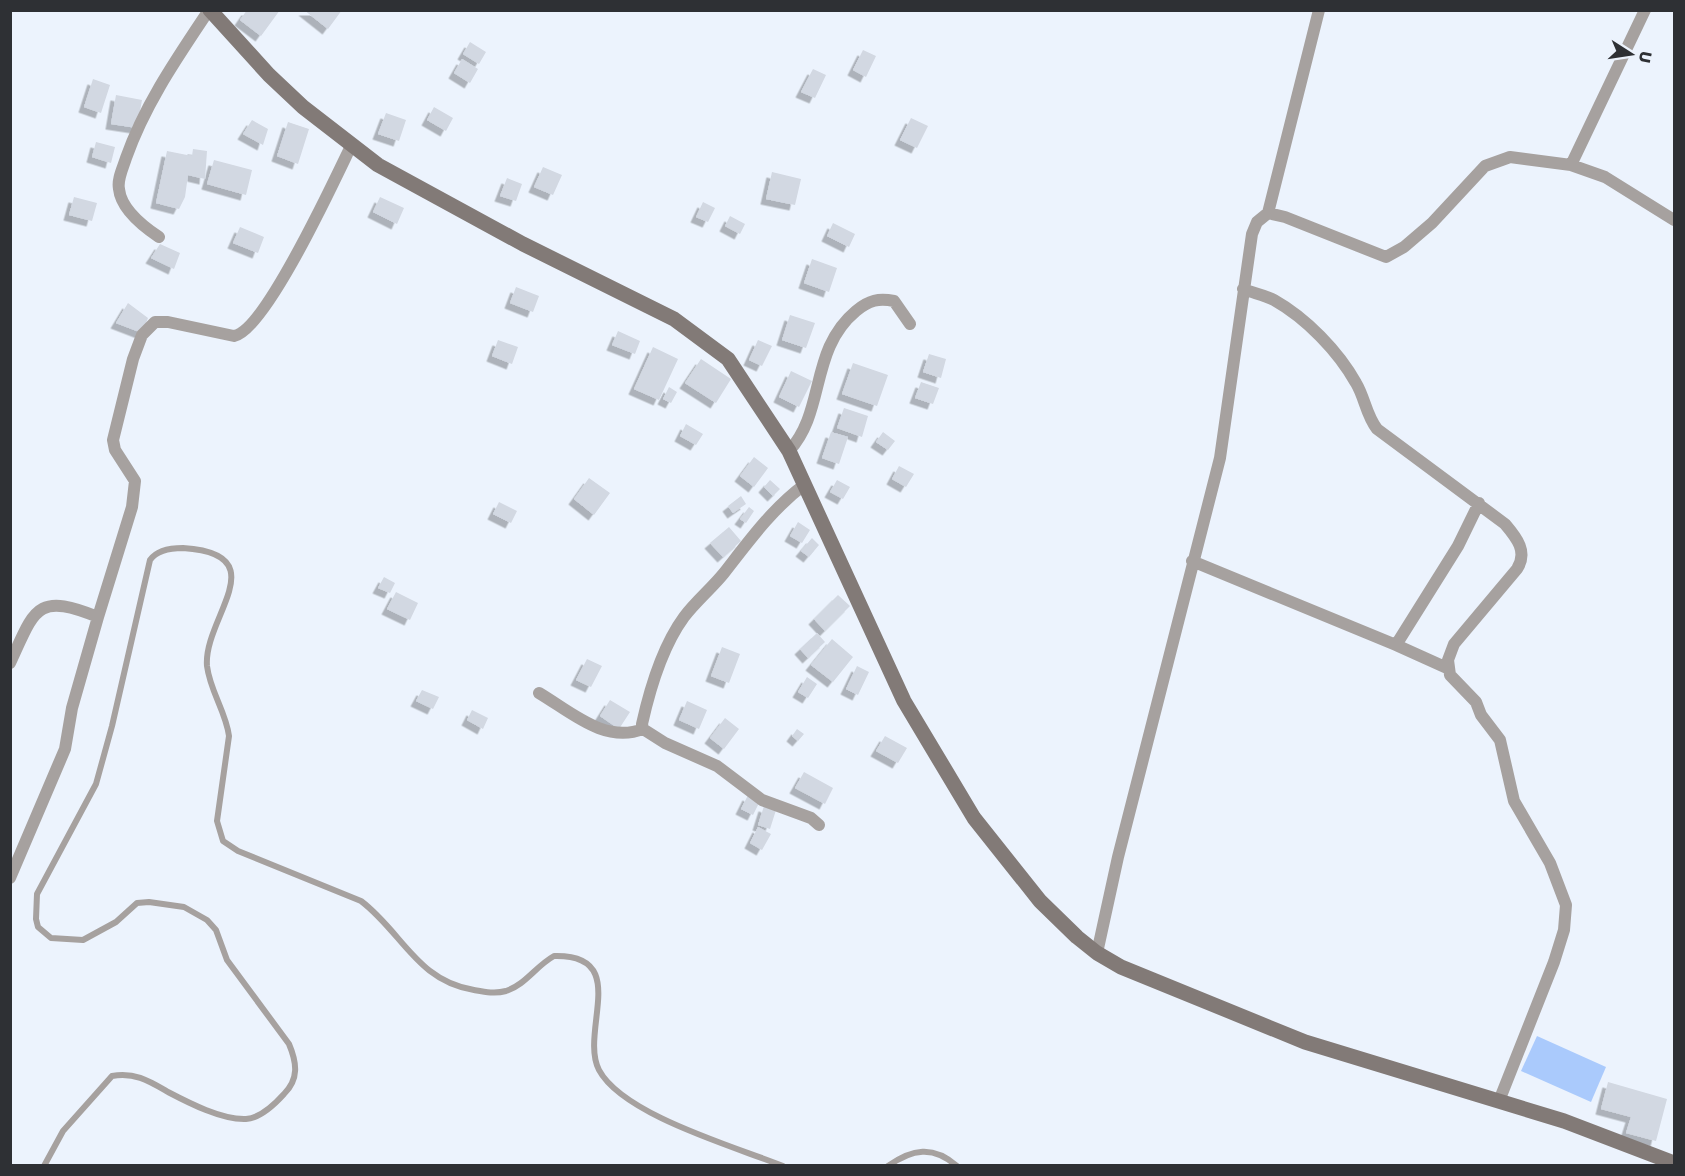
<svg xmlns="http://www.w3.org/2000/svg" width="1685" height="1176" viewBox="0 0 1685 1176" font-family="Rubik,sans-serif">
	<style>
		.green { fill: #aacafc }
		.building { fill: #d2d8e2; filter: url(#shadow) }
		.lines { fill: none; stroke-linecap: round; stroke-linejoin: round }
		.lane { stroke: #a6a19f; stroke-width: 6 }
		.street { stroke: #a6a19f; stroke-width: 12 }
		.secondary { stroke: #827a77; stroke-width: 15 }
	</style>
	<defs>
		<filter id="shadow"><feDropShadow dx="-5.5" dy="5.5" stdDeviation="0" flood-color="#0004"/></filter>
	</defs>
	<rect width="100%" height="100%" fill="#ecf3fd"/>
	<path class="green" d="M1537,1036L1606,1067L1591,1102L1521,1071Z"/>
	<path class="building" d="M247,10H280L261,36L240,20Z
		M304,10H342L328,29Z
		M470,42L486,52L479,64L463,54Z
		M863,50L876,56L866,77L853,70Z
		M462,59L478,69L470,83L454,73Z
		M813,69L826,75L815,98L801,92Z
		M93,79L110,85L101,113L84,107Z
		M116,95L142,100L137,128L111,124Z
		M434,107L453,118L446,131L427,120Z
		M386,113L406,120L399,141L378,134Z
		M911,118L928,126L917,148L900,140Z
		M252,120L268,129L263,145L243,134Z
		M288,122L309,129L298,164L277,156Z
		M96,142L115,147L111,163L92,157Z
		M193,149L207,151L205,179L188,175L185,197L179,209L156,203L167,151L192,156Z
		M214,160L252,170L246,195L207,184Z
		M543,167L562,175L553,195L534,187Z
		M772,172L801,179L795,205L766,199Z
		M507,178L522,184L516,201L500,196Z
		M74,197L97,203L92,221L69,215Z
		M380,197L404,208L397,224L373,212Z
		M703,202L715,208L708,222L696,217Z
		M730,216L745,224L740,234L725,226Z
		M833,223L855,234L849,247L827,236Z
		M240,227L264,237L258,253L233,243Z
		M160,244L180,253L174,269L151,258Z
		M812,259L837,268L829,292L804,283Z
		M516,287L539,296L533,312L510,303Z
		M128,303L148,318L142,333L116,323Z
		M790,315L815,323L806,348L782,340Z
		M618,331L640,341L635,354L612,345Z
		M498,340L518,347L512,364L492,356Z
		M758,340L772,346L762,366L749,360Z
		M653,347L678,359L659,400L634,389Z
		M929,354L946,359L941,378L923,372Z
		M701,359L731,379L716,403L685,383Z
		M853,363L888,375L877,406L842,394Z
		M791,371L812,381L799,407L779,397Z
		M921,382L939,388L933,404L915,398Z
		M669,387L677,392L671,403L663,399Z
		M844,408L868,416L862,437L837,428Z
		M686,424L703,434L696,445L680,436Z
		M831,432L848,437L839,464L822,458Z
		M883,432L895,441L888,450L876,442Z
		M754,457L768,468L754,487L740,476Z
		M899,466L914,474L906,487L892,479Z
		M589,478L610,493L594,515L574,499Z
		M770,480L780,489L773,496L764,487Z
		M837,480L850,487L843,499L830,492Z
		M741,496L746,504L733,513L728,506Z
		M499,502L517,511L511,523L493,514Z
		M749,507L754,511L746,523L740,519Z
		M798,522L810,530L802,543L790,536Z
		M729,527L741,541L723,557L710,543Z
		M812,538L819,545L809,557L801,551Z
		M384,577L395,583L390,593L378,588Z
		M396,592L418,603L410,620L387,609Z
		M838,595L850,606L825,631L814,619Z
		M817,633L825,642L808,658L800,649Z
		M832,639L853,657L833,682L811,665Z
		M722,647L740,654L729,683L711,676Z
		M587,659L602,666L591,687L576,680Z
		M857,666L869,672L858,695L846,689Z
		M807,677L817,684L808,698L798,692Z
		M422,690L439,697L433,709L416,701Z
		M610,700L630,712L619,729L600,716Z
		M687,701L707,710L699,729L679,720Z
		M472,710L488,718L483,729L467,720Z
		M725,718L739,729L724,749L710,738Z
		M797,729L804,734L798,741L792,736Z
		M885,736L907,748L898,763L876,751Z
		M804,772L833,788L825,804L795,788Z
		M748,795L760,801L753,815L741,809Z
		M764,806L776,810L770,829L758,825Z
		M758,827L771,834L762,850L750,843Z
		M1608,1082L1667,1099L1656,1141L1626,1133L1631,1117L1601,1109Z"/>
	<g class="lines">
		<path class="lane" d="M44,1166L63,1131L112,1076C135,1072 149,1081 168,1092C189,1103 222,1120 246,1119C260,1118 275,1104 284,1094C299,1079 297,1063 289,1044L227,960L216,930L207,920L184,907L149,902L137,903L116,922L83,940L51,938L38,927L36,919L37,894L96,784L112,726L150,560C157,550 171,548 183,548C278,554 203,618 207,666C210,691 226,712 229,736L217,821L223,841L238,851L361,901C402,932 417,981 474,990C485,992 495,994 506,991C525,985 536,966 554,956C632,954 579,1031 599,1070C623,1115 736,1147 783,1166
			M888,1166C912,1149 933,1145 957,1166"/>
		<path class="street" d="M1571,165L1645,10
			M1268,213L1319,10
			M159,237C144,227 121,209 119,189C117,179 123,168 126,158C145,104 177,58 209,10
			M1243,289C1253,293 1265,295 1274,300C1306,318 1338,351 1356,383C1365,398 1366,415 1377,429L1505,524C1517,538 1528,552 1517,569L1454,644L1448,660L1450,675L1476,702L1481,715L1500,740L1514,801L1550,863L1566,905L1564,930L1554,962L1499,1101
			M789,451C826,411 809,350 856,311C869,300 879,298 894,301L910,324
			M804,485C772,509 749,541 724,573C712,588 696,601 684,617C662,647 650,688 642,724L643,729L665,743L717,766L762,800L811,818L819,825
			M1192,561L1396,645L1458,546L1479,503
			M1396,645L1447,668
			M10,663C35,609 36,592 98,617
			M539,693C571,712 605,744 643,729
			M10,878L65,749L72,708L98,617L132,507L135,481L115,450L113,440L133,359L142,335L155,322H168L234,336C265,331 335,179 351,146
			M1097,953L1118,857L1220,458L1252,234L1257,222L1268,213L1285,217L1386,257L1404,247L1432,223L1485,166L1510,157L1571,165L1605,177L1674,220"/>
		<path class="secondary" d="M210,10L269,75L303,107L378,165L523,244L674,319L728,359L789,451L904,701L974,818L1040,901L1077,937L1097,953L1121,967L1305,1042L1564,1121L1674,1163"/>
	</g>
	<rect width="1685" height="1176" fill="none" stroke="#2e3034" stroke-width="24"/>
	<g transform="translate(1631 54) rotate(102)" stroke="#ecf3fd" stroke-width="4.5" paint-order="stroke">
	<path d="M0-4.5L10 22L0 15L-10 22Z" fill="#2e3034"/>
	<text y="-9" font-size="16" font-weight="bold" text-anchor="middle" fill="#2e3034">U</text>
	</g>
</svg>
